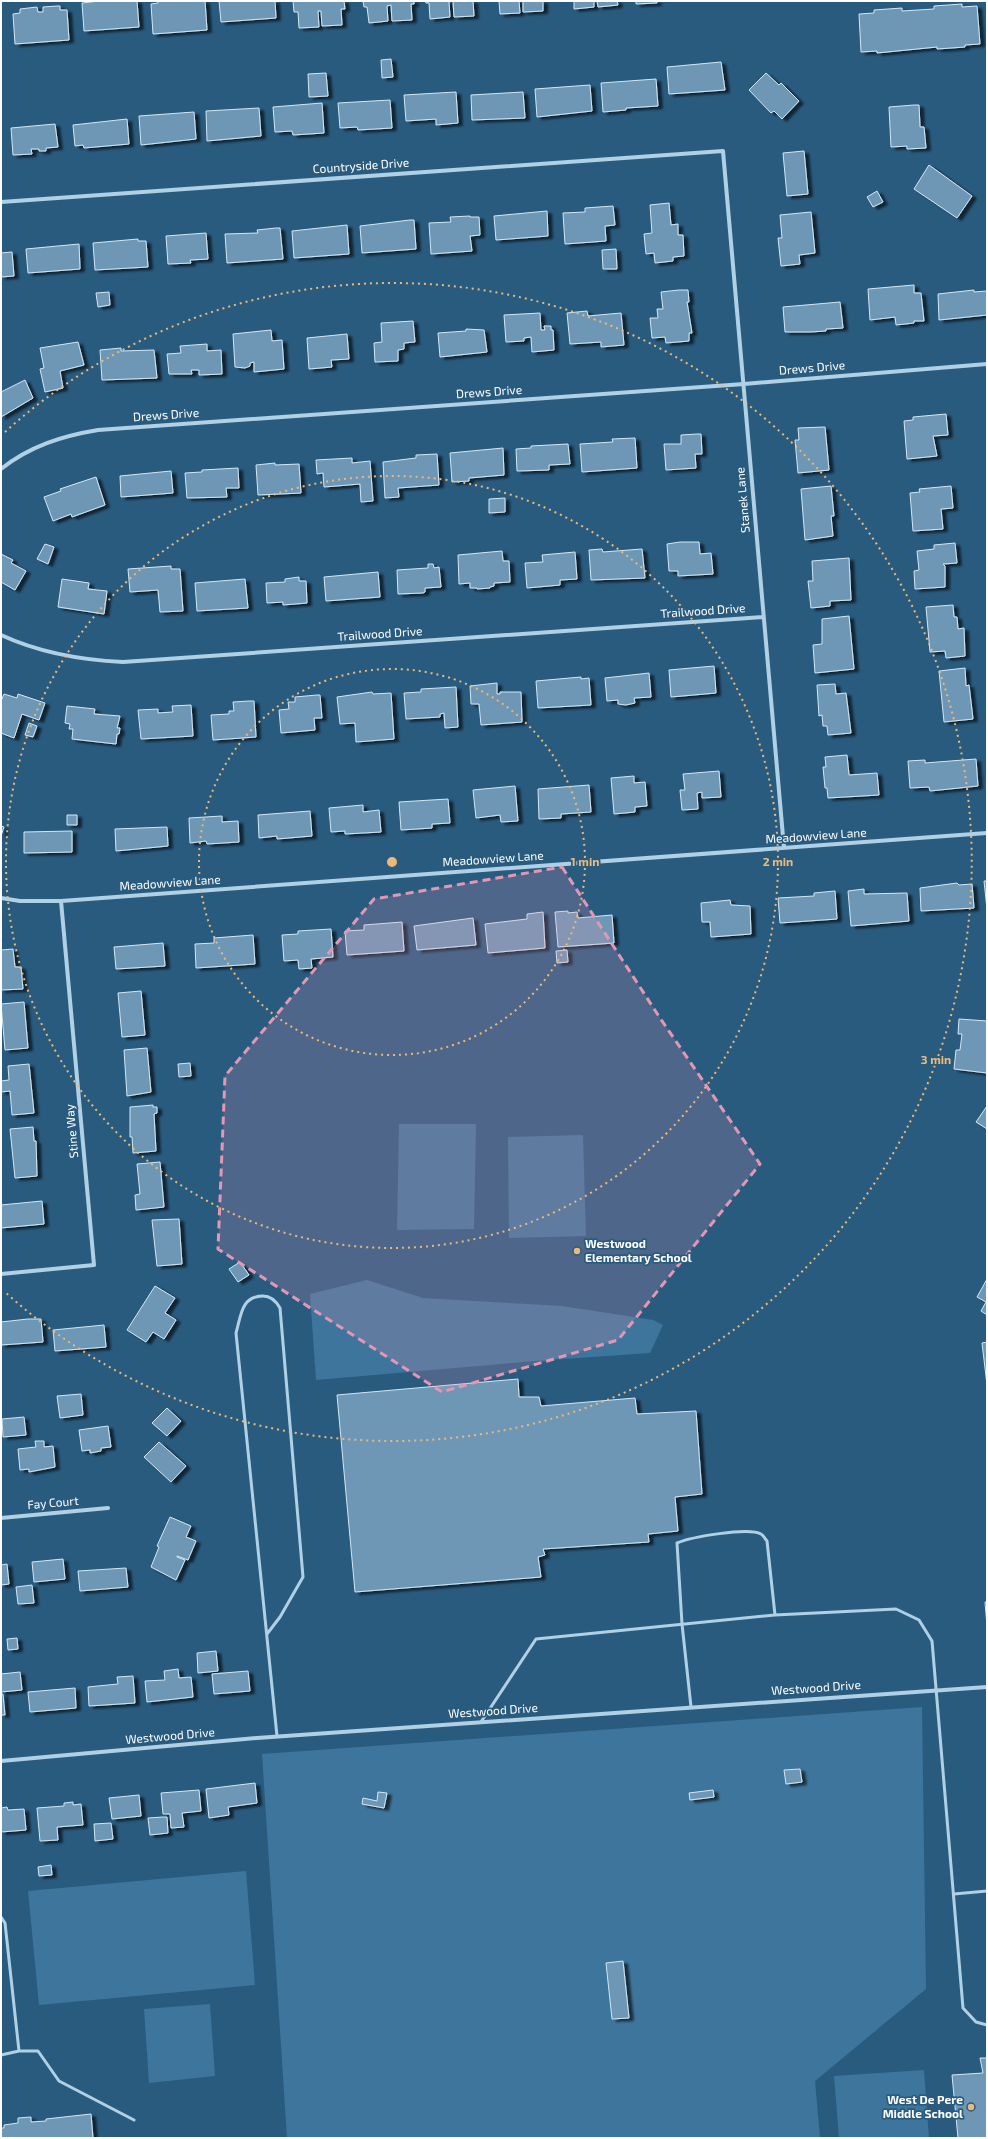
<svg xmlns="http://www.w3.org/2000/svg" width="988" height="2139" viewBox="0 0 988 2139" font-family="'Exo 2',sans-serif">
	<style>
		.park { fill: #3e759c }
		.building { fill: #6d97b5; stroke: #d3e7f4; filter: url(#shadow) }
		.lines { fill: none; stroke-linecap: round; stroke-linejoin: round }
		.lane { stroke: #b0d0e5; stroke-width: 3 }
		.street { stroke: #b0d0e5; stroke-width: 4 }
		.marked { fill: #e497b5; fill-opacity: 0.2; stroke: #e497b5; stroke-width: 3; stroke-dasharray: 8 5; stroke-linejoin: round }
		.ring { fill: none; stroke: #ecb977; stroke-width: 2; stroke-dasharray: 2 4 }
		.poi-dot { fill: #ecb977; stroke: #295b7f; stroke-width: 1.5 }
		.labels { text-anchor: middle; stroke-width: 3.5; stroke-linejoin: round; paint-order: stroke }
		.street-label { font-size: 12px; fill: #fff; stroke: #295b7f }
		.poi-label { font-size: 12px; font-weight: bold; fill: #fff; stroke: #295b7f; text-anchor: start }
		.centre { fill: #ecb977; stroke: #295b7f; stroke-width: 2 }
		.ring-label { font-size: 12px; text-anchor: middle; font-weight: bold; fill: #ecb977; stroke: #295b7f; stroke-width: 3.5; stroke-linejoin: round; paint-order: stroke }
	</style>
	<defs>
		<filter id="shadow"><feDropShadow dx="4.5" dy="2.5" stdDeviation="1" flood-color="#0009"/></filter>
	</defs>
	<rect width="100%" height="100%" fill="#295b7f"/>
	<path class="park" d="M399,1124H476L474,1229L397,1230Z
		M583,1135L586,1236L509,1238L508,1137Z
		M367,1280L423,1298L562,1306L653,1320L663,1325L650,1353L535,1361L316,1380L310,1294Z
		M922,1707L926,1989L815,2081L820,2138H287L262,1754Z
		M246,1871L255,1985L39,2005L28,1891Z
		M210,2004L215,2076L149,2083L144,2009Z
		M924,2070L929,2138H839L834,2076Z"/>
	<path class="building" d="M100,1H137L139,27L84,31L82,3Z
		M158,1H205L207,30L153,34L151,4L158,3Z
		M219,1H275L276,18L221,22Z
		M293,1H344L345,9H341L342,25L322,26L321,11H318L319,27L299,28L298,12H294Z
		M363,1H414V4H411L412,20L392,21L391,5L387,6L388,21L369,23L367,7H364Z
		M425,1H473L474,16L454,17L453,1L449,2L450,17L430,19L429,3H426Z
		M499,1H519L520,13L500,14Z
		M523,1H543V11L523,12Z
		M574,1H594V7L574,9Z
		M597,1H617L618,5L598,7Z
		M636,1H657V3L636,4Z
		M962,4V7L977,6L980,44L965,45V47L937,49V47L877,53V51L861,52L859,14L874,13V10L902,8V11L934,9V6Z
		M57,6H60V10H67L69,40L15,44L13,14L20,13V9L37,7L38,12H43V7Z
		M391,59L393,77L382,78L381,60Z
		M721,62L725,90L669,94L667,67Z
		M326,73L328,96L309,97L308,74Z
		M766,73L779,85L781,83L799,101L782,119L774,111L771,113L749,90Z
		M656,79L658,106L626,108V110L603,112L601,83Z
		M590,85L592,111L537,117L535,89Z
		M456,92L458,123L436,125V119L406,121L404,95Z
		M523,92L525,118L472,120L471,95Z
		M390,100L392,128L358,130L357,127L340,128L338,103Z
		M322,103L324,133L293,135L292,131L275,132L273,107Z
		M914,105H919L920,127H924L926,148L907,149V146L891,147L889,107Z
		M259,108L261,136L207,141L206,111Z
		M194,112L196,139L141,145L139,116Z
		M127,119L129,144L84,148L83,145L75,146L73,125Z
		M55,124L58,147L46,148V151H39V149H31L32,154L13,155L11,128Z
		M804,151L808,194L787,196L783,153Z
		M929,165L972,196L957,218L914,189Z
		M877,191L883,202L873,207L867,197Z
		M669,203L671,225L678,224V235H683L684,256L673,257V261L655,263L654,253L646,254L644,234L652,233L650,205Z
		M613,206L615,225L605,226L606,241L565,244L563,213L585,212V208Z
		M547,211L548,236L496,240L494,216Z
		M811,212L815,253L799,255L800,264L781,266L778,238H782L780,215Z
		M470,216V217H479L480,235L470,236L472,251L431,254L429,223L451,222L450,217Z
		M410,220H414L416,249L362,253L360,226Z
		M347,225L349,254L294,258L292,231Z
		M276,228H280L283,259L227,263L225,234L258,233L257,230Z
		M206,233L208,259L190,260L191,263L168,264L166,236Z
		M138,239V241H146L148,267L95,270L93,243Z
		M79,244L80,269L28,273L26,249Z
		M616,249L617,269H603L602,250Z
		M12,252L14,276L1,277V253Z
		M914,285V293H921L924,321H914V323L896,325L895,317L870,320L868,289Z
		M679,290H688L689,302H687L692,333H689V341L666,343L665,337L652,338L650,318H658L657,309H663L661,292Z
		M974,290V292L987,291V315L939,320L938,294Z
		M109,292L110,305L98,307L96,293Z
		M840,302L843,328L826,329V331L810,332H785L783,307Z
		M587,311L588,316L621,313L624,345L601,347V342L570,344L567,313Z
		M540,313L541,330H545L544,326H551V330H553L554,350L532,352L531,337L524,338V341L506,342L504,315Z
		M413,321L415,342L404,343V349L398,350V361L375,362L374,343L382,342L381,323Z
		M466,329L484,330L487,352L440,357L438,333L466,331Z
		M271,330L272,341L282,340L284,369L254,372V362L250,363V366L245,368L235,367L233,334Z
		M347,334L349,359L331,360L332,367L309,369L307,338Z
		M78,342L84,365L60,371L63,388L45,392L40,369L44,368L40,348Z
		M207,344V351L221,350L222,374L199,375V370H191L192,374H169L167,354L181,353L180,346Z
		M121,348V351L154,350L157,378L102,380L100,350Z
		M25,380L33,398L1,417V392Z
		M946,414L948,435L933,436L937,456L907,459L904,421L913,420V417Z
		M825,427L829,470L798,473L795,440H799L798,428Z
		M697,434H701L702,454H695L696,468L666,470L664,444H681V435Z
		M635,438L637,468L582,472L580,444L613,442L612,439Z
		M568,444L570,464L549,465V470L517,471L516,449L531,448V446Z
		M503,448L504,475L469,478V481L452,482L450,453Z
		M437,454L439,485L398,488L399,497L385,498L383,462L416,458V455Z
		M352,458V463L370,461L373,501L361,502L360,484L324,487L323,473L317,474L316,460Z
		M275,463V465L299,464L301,493L258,495L256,465Z
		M238,468L239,488H226L227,497L187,498L185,473L202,472V470Z
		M171,471L173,493L121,497L120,476Z
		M96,477L105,505L72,517L71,514L53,521L44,497L61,491L60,489Z
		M831,486L834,516H831L833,536L805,540L801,489Z
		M951,486L953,508L941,509L943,529L913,531L910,493L920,492L919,489Z
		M505,498V512L489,513V499Z
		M680,542H699L700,554L711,553L713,574L678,576V571H669L667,544Z
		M955,543L957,563L943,564L945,566V587L915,589L914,571L919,570L917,551L934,549V545Z
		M45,544L54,547L48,564L37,559Z
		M602,549L603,552L642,549L645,578L591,580L589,550Z
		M502,551L503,561H509L510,582L494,583V586L490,587V588L477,589V588H470V583L459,584L458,555Z
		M575,552L577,579L560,580V585L527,588L525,563L543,562L542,555Z
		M1,554L13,560L11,563L26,571L15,590L1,582Z
		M849,558L851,600L830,601V606L811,608L808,581H813L812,561Z
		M428,564H433L434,568L439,567L441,587L425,588V592L423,593L398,594L397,570L428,568Z
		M171,566V569H180L183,611L160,612L158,590L130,592L128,569Z
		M378,572L380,597L326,601L324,577Z
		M299,577V581H306L307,603L283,605V602L267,603L266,583L285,582V579Z
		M62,579L89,583L88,589L107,591L104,614L58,607Z
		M245,579L248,608L197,611L195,583Z
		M953,605L954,617H957L958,629L964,628L965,656L946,658L945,651L930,652L926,607Z
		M849,616L854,669L815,673L813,645L822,644V619Z
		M714,666L716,693L671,697L669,670Z
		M965,668L966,686L969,685L973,719L944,722L939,671Z
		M649,673L651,697L634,698L635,703L626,705L618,704V700L607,701L605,678Z
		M581,677V679L589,678L591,705L538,708L536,681Z
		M497,683V694H500V692H521L522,722L481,725L479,704H471L470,686Z
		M835,684L836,694L846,693L851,733L828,735L827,726H823L822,715L819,716L817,685Z
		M456,687L458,727L445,728L444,713L440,714V717L406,719L404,693L421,692V689Z
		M372,692L373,694L391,693L394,739L356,742L355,723L340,724L337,697Z
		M4,694L17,698L18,694L45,703L39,720L22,714L14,738L1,733V701Z
		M317,695H320L322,718H314L315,730L281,733L279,710L289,709L288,702H295V697Z
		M249,701H254L256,737L213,740L211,715L229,714V711H234L233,702Z
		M191,705L193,736L141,739L138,710L158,709V713L173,712L172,706Z
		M67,706L95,709L94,714L120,716L117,728H120L119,734H117L116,744L72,739L73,729H69L70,724L65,723Z
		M29,723L37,726L33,737L25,735Z
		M847,755L849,775L877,773L879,795L828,798L827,788H825L823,767H826L825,757Z
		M976,759L978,786L930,791L929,787L910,788L908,761L925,760V763Z
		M719,771L721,797L702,798V792L697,793L698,809L682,810L680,790H685L683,774Z
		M634,776V783L645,782L647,806L635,807V812L614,814L611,778Z
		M589,785L591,812L561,814V818L539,819L538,789Z
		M515,786L518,821L501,822L500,815L476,818L473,790Z
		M448,799L450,823L432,824V828L401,830L399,802Z
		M363,805V812L379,810L381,832L345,834V831L331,832L329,808Z
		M310,811L312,836L277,839V836L259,838L258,815Z
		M67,815H77V825H67Z
		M222,816V822L238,821L239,842L207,844L206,841L190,843L189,818Z
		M1,826L4,827L1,836Z
		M167,827L168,846L116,851L115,829Z
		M72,831V852L24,853V832Z
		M984,881H987V909Z
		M957,883L959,885L972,884L974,908L921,911L920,888Z
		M864,889V894L907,893L909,921L851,926L848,891Z
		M835,891L837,919L780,923L778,898L814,896V893Z
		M730,900L731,905L750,906L751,934L711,937L710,922H702L701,903Z
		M568,911V913L577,912L578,918L612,915L614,943L558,947L555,912Z
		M543,912L545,948L488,953L485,924L527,919V914Z
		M473,918L476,945L417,950L414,926Z
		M402,922L404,951L347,955L345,931L364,930V925Z
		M331,929L333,957L311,959L312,968L299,969L298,960L284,961L282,935L298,934V931Z
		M253,935L255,964L196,968L195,944L214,943V938Z
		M163,943L165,966L116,969L114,947Z
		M13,949L15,967H21L23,989L1,990V950Z
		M567,950L568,962L557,963L556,951Z
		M141,991L145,1035L122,1037L118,993Z
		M24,1002L28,1048L5,1050L1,1004Z
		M959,1019L987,1021V1073L954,1069L956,1050H960L962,1034H958Z
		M147,1048L151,1092L127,1096L124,1050Z
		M190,1063L191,1076L179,1077L178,1064Z
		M29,1064L34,1113L12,1115L10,1091L1,1092V1081L9,1080L8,1066Z
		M153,1105V1107H157V1113L154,1114L156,1151L133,1153L132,1137H130V1107Z
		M987,1106V1129L976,1122Z
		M33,1127L34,1141H36L37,1176L15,1178L10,1129Z
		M160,1162L164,1207L136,1210L135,1195L140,1194L137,1164Z
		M42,1201L44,1224L1,1228V1205Z
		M179,1219L182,1264L157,1266L152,1220Z
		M240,1262L249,1275L238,1282L229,1269Z
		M987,1279V1315L981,1311L986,1302L977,1297Z
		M155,1286L175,1298L165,1313L176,1320L164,1339L153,1332L146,1342L127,1330Z
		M28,1319H41L43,1342L1,1345V1322Z
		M104,1325L106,1347L55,1351L53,1330Z
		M987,1342V1385L982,1343Z
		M518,1379L519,1397H539L541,1406L635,1398L637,1414L696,1411L702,1494L675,1497L678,1531L648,1534L649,1542L543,1549L545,1555L538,1557L541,1577L355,1592L337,1395Z
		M81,1394L83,1415L60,1418L57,1396Z
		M167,1408L181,1421L167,1436L152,1423Z
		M24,1417L26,1435L3,1437L2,1419Z
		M108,1426L111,1447L101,1448V1451L90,1453V1450L82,1451L79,1430Z
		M35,1441H44V1447L53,1446L55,1467L29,1472V1469L20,1470L18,1449L36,1447Z
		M159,1442L186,1466L171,1482L144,1457Z
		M170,1517L191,1526L186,1537L196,1541L188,1560L177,1556V1557L185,1560L176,1580L151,1567L159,1547L157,1546Z
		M63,1559L65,1579L34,1582L32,1562Z
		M7,1564L9,1584L1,1585V1565Z
		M126,1568L128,1587L80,1591L78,1571Z
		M32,1585L34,1603L18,1604L16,1587Z
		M985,1602H987V1626Z
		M17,1638L18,1649L8,1650L7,1639Z
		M216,1651L218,1671L198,1673L197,1653Z
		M178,1669L179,1678L191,1677L193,1697L147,1702L145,1681L165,1680L164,1671Z
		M248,1671L250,1691L214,1694L212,1674Z
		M20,1672L22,1690L1,1692V1674Z
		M133,1676L135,1703L89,1706L88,1687L118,1684L117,1677Z
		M75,1688L76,1708L30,1712L28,1692Z
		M1,1694H3L5,1715H1Z
		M800,1769L802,1782L786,1784L784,1770Z
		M255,1783L257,1803L228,1807L229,1815L209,1818L206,1789Z
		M199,1790L201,1811L182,1813L184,1827L171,1828L170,1814H163L161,1793Z
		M713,1790L714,1797L690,1800L689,1793Z
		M378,1792L387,1793L384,1808L362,1804L363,1798L377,1801Z
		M139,1795L141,1816L112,1819L109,1798Z
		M73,1802V1805L81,1804L83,1825L57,1827L58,1840L40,1841L37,1808L64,1806V1803Z
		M7,1807L8,1810L24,1809L26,1830L1,1832V1808Z
		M163,1817H167L168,1833L150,1835L148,1818Z
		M111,1823L113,1839L95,1841L94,1824Z
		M51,1865L52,1875L39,1876L38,1867Z
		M623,1961L629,2018L612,2019L606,1963Z
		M980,2058H987V2138H958L952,2075L983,2073Z
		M91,2114L93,2138H1V2128H4V2125L18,2123V2118L31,2117V2122L46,2121V2119Z"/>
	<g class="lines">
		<path class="lane" d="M267,1634L280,1617L303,1577L280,1308C276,1301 271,1296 263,1296C241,1296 241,1316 236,1333L277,1736
			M691,1707L682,1624L677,1543C691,1537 748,1527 761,1534C763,1535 765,1539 767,1541L775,1615
			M481,1722L536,1639L775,1615L896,1609L919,1620L932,1641L963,2008L976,2022L987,2025
			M954,1894L987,1891
			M1,1917L5,1923L19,2051
			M1,2055L19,2051H38L59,2081L134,2120"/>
		<path class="street" d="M1,202L723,151L784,848
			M1,469C30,446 62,436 98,430L744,384L987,364
			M1,635C40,653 80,660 123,662L763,617
			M1,898L20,901H61L987,833
			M1,1274L94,1265L61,901
			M1,1518L108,1508
			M1,1761L257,1738L987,1687"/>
	</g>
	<path class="marked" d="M562,867L660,1018L760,1164L618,1340L442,1392L218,1249L225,1076L374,899Z"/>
	<g class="ring">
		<circle cx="392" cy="862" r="193"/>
		<circle cx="392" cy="862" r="386"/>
		<path d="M5 432A579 579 0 1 1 5 1292"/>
	</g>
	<g class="poi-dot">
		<circle cx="577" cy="1251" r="4"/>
		<circle cx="971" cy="2107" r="4"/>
	</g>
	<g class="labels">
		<g class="street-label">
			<text transform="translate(361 166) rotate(-4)" y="4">Countryside Drive</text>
			<text transform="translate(812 368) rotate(-5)" y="4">Drews Drive</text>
			<text transform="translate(489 392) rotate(-4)" y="4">Drews Drive</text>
			<text transform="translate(166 415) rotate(-4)" y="4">Drews Drive</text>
			<text transform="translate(743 500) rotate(-95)" y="4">Stanek Lane</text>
			<text transform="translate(703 611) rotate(-4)" y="4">Trailwood Drive</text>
			<text transform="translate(380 634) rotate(-4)" y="4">Trailwood Drive</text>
			<text transform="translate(816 836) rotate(-4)" y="4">Meadowview Lane</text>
			<text transform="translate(493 859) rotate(-4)" y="4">Meadowview Lane</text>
			<text transform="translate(170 883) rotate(-4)" y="4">Meadowview Lane</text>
			<text transform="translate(72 1131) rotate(-95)" y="4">Stine Way</text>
			<text transform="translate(53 1503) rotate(-5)" y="4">Fay Court</text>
			<text transform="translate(816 1688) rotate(-4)" y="4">Westwood Drive</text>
			<text transform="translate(493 1711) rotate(-4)" y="4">Westwood Drive</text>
			<text transform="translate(170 1736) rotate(-5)" y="4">Westwood Drive</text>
		</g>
		<g class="poi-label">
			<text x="585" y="1248">Westwood<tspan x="585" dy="14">Elementary School</tspan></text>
			<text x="963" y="2104" text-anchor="end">West De Pere<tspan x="963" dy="14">Middle School</tspan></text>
		</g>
	</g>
	<circle cx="392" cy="862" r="6" class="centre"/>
	<g class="ring-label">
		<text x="585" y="866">1 min</text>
		<text x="778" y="866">2 min</text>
		<text x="936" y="1064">3 min</text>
	</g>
	<rect width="988" height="2139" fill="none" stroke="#ffffff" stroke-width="4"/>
</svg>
